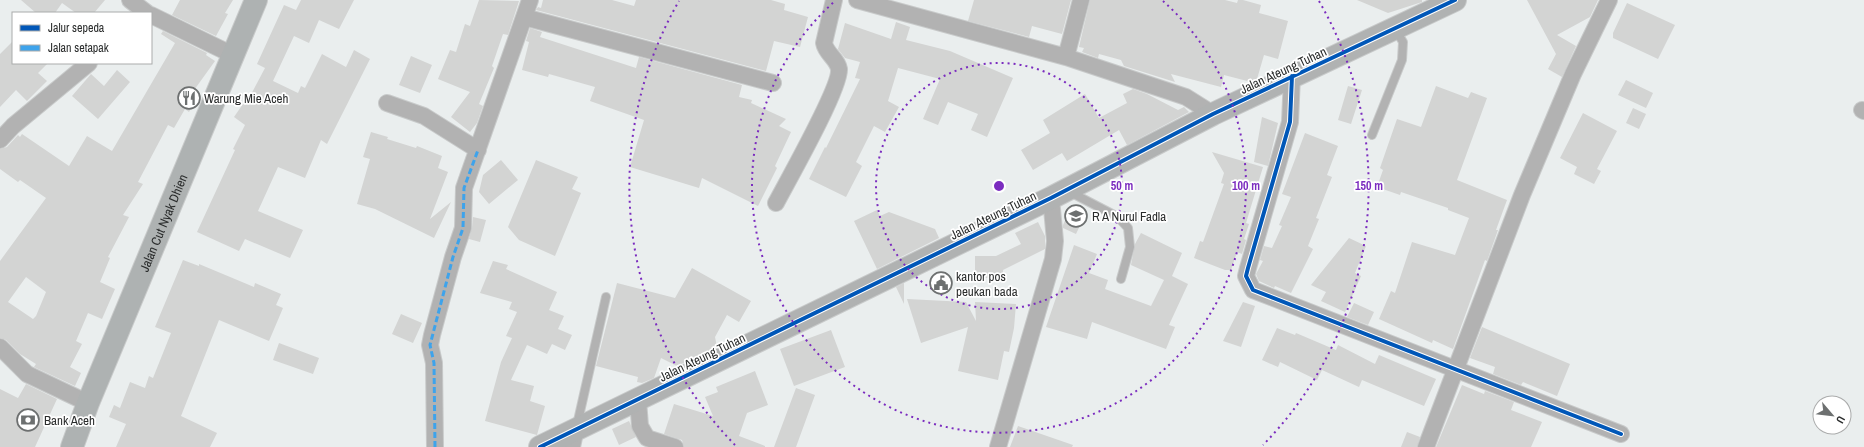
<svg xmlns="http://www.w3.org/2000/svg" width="1864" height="447" viewBox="0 0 1864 447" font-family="'Archivo Narrow',sans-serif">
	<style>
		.building { fill: #d3d4d3; fill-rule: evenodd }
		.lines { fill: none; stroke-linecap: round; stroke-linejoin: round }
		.lane-casing { stroke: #c8caca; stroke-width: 10 }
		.street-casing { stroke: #c8caca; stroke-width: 18 }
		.secondary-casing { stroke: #c8caca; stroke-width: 24 }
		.highway-casing { stroke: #c8caca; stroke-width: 24 }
		.lane { stroke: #b2b2b2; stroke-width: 8 }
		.street { stroke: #b2b2b2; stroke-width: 16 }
		.secondary { stroke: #b0b2b2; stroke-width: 22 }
		.highway { stroke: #aeb2b2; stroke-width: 22 }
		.quiet { stroke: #3ea3eb; stroke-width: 3; stroke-dasharray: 6 3; stroke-linecap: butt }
		.cycleway-casing { stroke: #fff; stroke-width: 6 }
		.cycleway { stroke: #0057b8; stroke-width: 4 }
		.ring { fill: none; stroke: #7b2cbf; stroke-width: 2; stroke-dasharray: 2 4 }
		.labels { text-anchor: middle; stroke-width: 3.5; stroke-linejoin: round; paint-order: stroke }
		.street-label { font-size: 13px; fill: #2a2c2c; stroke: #fff }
		.poi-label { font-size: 13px; fill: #2a2c2c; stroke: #fff; text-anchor: start }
		.centre { fill: #7b2cbf; stroke: #fff; stroke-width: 2 }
		.ring-label { font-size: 12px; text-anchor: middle; font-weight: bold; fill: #7b2cbf; stroke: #fff; stroke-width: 3.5; stroke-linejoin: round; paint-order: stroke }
	</style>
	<rect width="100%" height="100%" fill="#eaeeee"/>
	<path class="building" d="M21,0H105L94,13H76L62,3L55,13H36Z
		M180,0H233L225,13L228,14L216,36L172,15Z
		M301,0H354L339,29L319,20L309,43L294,36L273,81L298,93L301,86L305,88L322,54L346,67L354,50L370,59L327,144L321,140L305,178L278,167L258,211L303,230L290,258L245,239L239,251L197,232L235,150L233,149L245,125L234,117L245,101L247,102L265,68L257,64L284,5L296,10Z
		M479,0L519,1L508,35L503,34L492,66L494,68L479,104L483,106L477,123L470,132L451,117L470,92L438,79L450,50L456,52L465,24L470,26Z
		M543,0H612L634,6L636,0H771L785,4L784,10L808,17L800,47L774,41L766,71L536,10L538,7L541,8Z
		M974,0H1071L1062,34L1032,26L1029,37L968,21Z
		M1090,0H1225L1237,3L1238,0H1243L1261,5L1259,13L1288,21L1278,59L1264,55L1257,79L1251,82L1224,75L1221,87L1171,74L1175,82L1124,66L1121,60L1099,54L1098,58L1082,52L1084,48L1079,47Z
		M1357,0H1422V2L1388,13Z
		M1527,0H1598L1590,17L1557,35L1576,46L1562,77L1548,69L1556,54Z
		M1627,3L1675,25L1658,59L1613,38V33Z
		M896,22L910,27L906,40L950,51L1013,78L987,137L971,130L978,114L948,102L938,125L923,119L940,79L898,68L888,101L899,107L885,132L874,126L856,162L862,166L846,197L809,179L825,147L826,148L860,79L855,78L860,62L845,58L838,49L845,23L891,39Z
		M530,28L542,32L540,37L636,68L639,57L742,85L739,97L752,100L751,103L786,119L779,126L791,132L775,166L777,168L758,206L702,178L699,188L630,167L644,120L590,101L595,87L549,74L548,77L522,70L529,42L526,41Z
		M163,31L207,53L206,55L215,61L192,93L198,96L189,112L185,109L174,128L168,125L138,182L143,184L123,215L129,217L108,257L110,258L100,282L115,289L102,319L88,313L76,341L82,344L70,367L81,373L75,386L34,367L36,364L20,354L6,340L0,338V261L46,198L20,180L18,182L0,169V149L7,147L18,135L20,137L22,134L69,166L87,136L112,151L175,43L161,34ZM26,277L46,292L36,316L33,319L8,302Z
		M13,41V63H48L38,73L47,81L27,101L16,90L0,107V54Z
		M411,56L432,65L420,93L399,85Z
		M117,70L130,82L98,119L72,96L91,74L104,86Z
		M1626,80L1653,93L1646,108L1618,95Z
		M1348,86L1362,90L1351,124L1338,120Z
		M1436,86L1468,98L1471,92L1487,98L1457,180L1507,200L1496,230H1498L1487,261L1485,260L1453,349L1433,340L1432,343L1379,319L1391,291L1395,293L1412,242L1455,255L1469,218L1448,210V208L1401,192L1400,195L1377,187L1383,170L1380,168L1397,119L1421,127Z
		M1133,89L1147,94L1178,110L1184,107L1189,112L1127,145L1119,130L1067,161L1062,153L1033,170L1021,150L1050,133L1043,120L1085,94L1099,118L1127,103L1123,94Z
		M1633,108L1646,114L1639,129L1626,123Z
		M1583,113L1617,131L1597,169L1601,171L1594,184L1574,174L1577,167L1560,158Z
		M1262,117L1278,123L1268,166L1254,162Z
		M371,132L388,137L387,139L416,148L417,146L442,156L438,168L448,172L430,219L451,202L434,238L375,209L357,204L370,159L363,157Z
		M1305,133L1338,146L1327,175L1332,177L1316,218L1319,219L1308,246L1313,249L1291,293L1275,286L1274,288L1259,281L1256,274L1263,261L1260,260L1264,246L1272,248L1282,226L1279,225L1291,197L1282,194Z
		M1212,152L1263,167L1246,223L1249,224L1244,239L1246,240L1242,254L1237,252L1231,270H1225L1194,258L1200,241L1203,242L1224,184L1221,183L1224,173Z
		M501,160L518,180L489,204L479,192L483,175Z
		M536,160L578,177L572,189L581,193L555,256L519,240L508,227Z
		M1071,208L1085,215L1076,234L1063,228V225Z
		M877,210L880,216L889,212L935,229L939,238L877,269L854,221Z
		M473,217L486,220L480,242L469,239L472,228Z
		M1038,222L1045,236V249L1003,270V278H975V256H996L1021,244L1015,233Z
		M1141,233L1182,253L1172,276L1188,284L1169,325L1175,327L1166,349L1092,322L1087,339L1046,327L1074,245L1097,254L1089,273L1108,280L1105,289L1151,306L1164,280L1131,265L1135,244Z
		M1349,238L1366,246L1355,273L1361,276L1345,312L1321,301L1326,292L1311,285Z
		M183,260L199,266V264L254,287L255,283L281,294L276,305L283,308L269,341L219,320L181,416L217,433L210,447H116L126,424L109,417L114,405L120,408L130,382L145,388L149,376L153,378L171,333L155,327Z
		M493,261L508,265L506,269L557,292L549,310L564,316L558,329L572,335L565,350L552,344L547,354L527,345L511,380L534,386L530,401L545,406L537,435L485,421L501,362L512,338L506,336L517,312L509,309L512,302L480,293Z
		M692,268L751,301L739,322L727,315L715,337L717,347L677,366L661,358L654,378L642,383L637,382L638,377L596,366L617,283L675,298Z
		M904,283V304L896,287Z
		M907,299L966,302L976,321L975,302L1016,304L1014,328L1009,352L1004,351L998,380L958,371L968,327L921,343Z
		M1243,302L1255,306L1241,347L1223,341Z
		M1354,303L1374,312L1368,325L1347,317Z
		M401,314L422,323L413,343L392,334Z
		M1482,327L1570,364L1557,396L1523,382L1521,385L1493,374L1495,367L1470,358Z
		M1277,328L1295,335L1296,333L1336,350L1338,345L1375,364L1379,355L1436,379L1424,406L1362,380L1359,387L1322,370L1317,380L1280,362L1278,367L1262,360Z
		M831,330L845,367L794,386L780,349Z
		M279,343L319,358L313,374L273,360Z
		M755,371L768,405L747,413L739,436L765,446V447H684L682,440L664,434L674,404L713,416L705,397L718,392L716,387Z
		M26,384L57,399L35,447H0V389L18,398Z
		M1462,385L1484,394L1485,391L1514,402L1511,410L1542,422L1531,447H1436Z
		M796,388L815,395L796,447H774Z
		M629,421L636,437L619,445L612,429Z
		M1018,426L1073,445L1072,447H1010Z
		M1407,432L1420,437L1417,447H1401Z"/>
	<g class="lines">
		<g class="lane-casing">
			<path id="lane" d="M1372,135L1402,60L1403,42L1395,29
				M1070,192L1118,217L1128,228L1130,247L1121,279
				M577,425L606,297"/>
		</g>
		<g class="street-casing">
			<path id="street" d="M130,0L147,13
				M857,0L1066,57L1186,97L1213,114
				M151,15L233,55
				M524,17L773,83
				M1066,57L1081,0
				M1292,76L1290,122L1248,268L1246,276L1253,290L1621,434
				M387,103L424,116L478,150
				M1862,110L1864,111
				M0,140L13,126L89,63
				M776,203C787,182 841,87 839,69C837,58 826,54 824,43L834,0
				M0,347L27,374L88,403
				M638,400L640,426L647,438L675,447
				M435,447L434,363L430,345L432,335L453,257L463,228L464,188L530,0
				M572,447L576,428
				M998,447L1053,259L1055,241L1051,198
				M1426,447L1522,195L1573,74L1609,0"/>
		</g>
		<g class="secondary-casing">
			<path id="secondary" d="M540,447L1051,198L1213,114L1455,0"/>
		</g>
		<g class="highway-casing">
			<g id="highway">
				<path id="s1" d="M72,447L88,403L256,0"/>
			</g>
		</g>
		<use href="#lane" class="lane"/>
		<use href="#street" class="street"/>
		<use href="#secondary" class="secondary"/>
		<use href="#highway" class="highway"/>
		<path class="quiet" d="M435,447L434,363L430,345L453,257L463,228L464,188L478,150"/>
		<g class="cycleway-casing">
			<path id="cycleway" d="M1292,76L1290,122L1248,268L1246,276L1253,290L1621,434
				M540,447L1051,198L1213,114L1455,0"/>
		</g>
		<use href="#cycleway" class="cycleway"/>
	</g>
	<g class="ring">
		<circle cx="999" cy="186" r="123"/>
		<path d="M1163 1A247 247 0 1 1 835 1"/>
		<path d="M735 445A370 370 0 0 1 679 1M1319 1A370 370 0 0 1 1263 445"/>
	</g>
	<defs>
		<g id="restaurant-ring" transform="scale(1.15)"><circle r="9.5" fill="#fff" stroke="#6d7070" stroke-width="1.5"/><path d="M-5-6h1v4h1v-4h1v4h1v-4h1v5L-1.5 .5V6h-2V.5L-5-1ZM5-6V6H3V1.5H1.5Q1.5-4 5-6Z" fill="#6d7070"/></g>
		<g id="school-ring" transform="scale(1.15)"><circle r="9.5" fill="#fff" stroke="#6d7070" stroke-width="1.5"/><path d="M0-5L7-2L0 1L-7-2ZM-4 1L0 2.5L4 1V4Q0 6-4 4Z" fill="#6d7070"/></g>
		<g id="civic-ring" transform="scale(1.15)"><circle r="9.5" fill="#fff" stroke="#6d7070" stroke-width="1.5"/><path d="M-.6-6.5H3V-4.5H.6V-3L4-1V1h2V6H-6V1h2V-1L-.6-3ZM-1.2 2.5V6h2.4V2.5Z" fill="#6d7070"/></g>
		<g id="bank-ring" transform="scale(1.15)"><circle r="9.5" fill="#fff" stroke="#6d7070" stroke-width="1.5"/><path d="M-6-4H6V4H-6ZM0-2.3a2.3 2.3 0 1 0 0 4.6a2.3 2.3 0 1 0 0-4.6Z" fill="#6d7070"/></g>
	</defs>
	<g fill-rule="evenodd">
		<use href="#restaurant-ring" x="189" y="98"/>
		<use href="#school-ring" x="1076" y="216"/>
		<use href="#civic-ring" x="941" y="283"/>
		<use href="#bank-ring" x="28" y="420"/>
	</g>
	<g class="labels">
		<g class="street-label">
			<text transform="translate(1283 70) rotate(-25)" y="5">Jalan Ateung Tuhan</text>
			<text transform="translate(993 215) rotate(-26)" y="5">Jalan Ateung Tuhan</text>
			<text dy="5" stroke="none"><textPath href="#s1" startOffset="242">Jalan Cut Nyak Dhien</textPath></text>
			<text transform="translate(702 357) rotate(-26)" y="5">Jalan Ateung Tuhan</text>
		</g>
		<g class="poi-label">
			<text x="204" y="103">Warung Mie Aceh</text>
			<text x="1092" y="221">R A Nurul Fadla</text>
			<text x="956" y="281">kantor pos<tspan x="956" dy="15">peukan bada</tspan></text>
			<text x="44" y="425">Bank Aceh</text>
		</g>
	</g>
	<circle cx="999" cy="186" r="6" class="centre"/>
	<g class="ring-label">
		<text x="1122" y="190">50 m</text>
		<text x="1246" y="190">100 m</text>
		<text x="1369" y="190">150 m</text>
	</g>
	<rect x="12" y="12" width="140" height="52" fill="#ffffff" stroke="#aaabab"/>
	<rect x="20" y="25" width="20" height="6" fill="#0057b8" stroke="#aaabab"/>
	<text x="48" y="32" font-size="12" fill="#2a2c2c">Jalur sepeda</text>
	<rect x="20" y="45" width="20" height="6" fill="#3ea3eb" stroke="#aaabab"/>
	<text x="48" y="52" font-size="12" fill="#2a2c2c">Jalan setapak</text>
	<g transform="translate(1832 415) rotate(118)"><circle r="19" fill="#ffffff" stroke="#aaabab"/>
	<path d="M0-3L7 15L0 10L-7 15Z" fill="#6d7070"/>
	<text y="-6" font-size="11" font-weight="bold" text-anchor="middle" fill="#2a2c2c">U</text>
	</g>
</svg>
